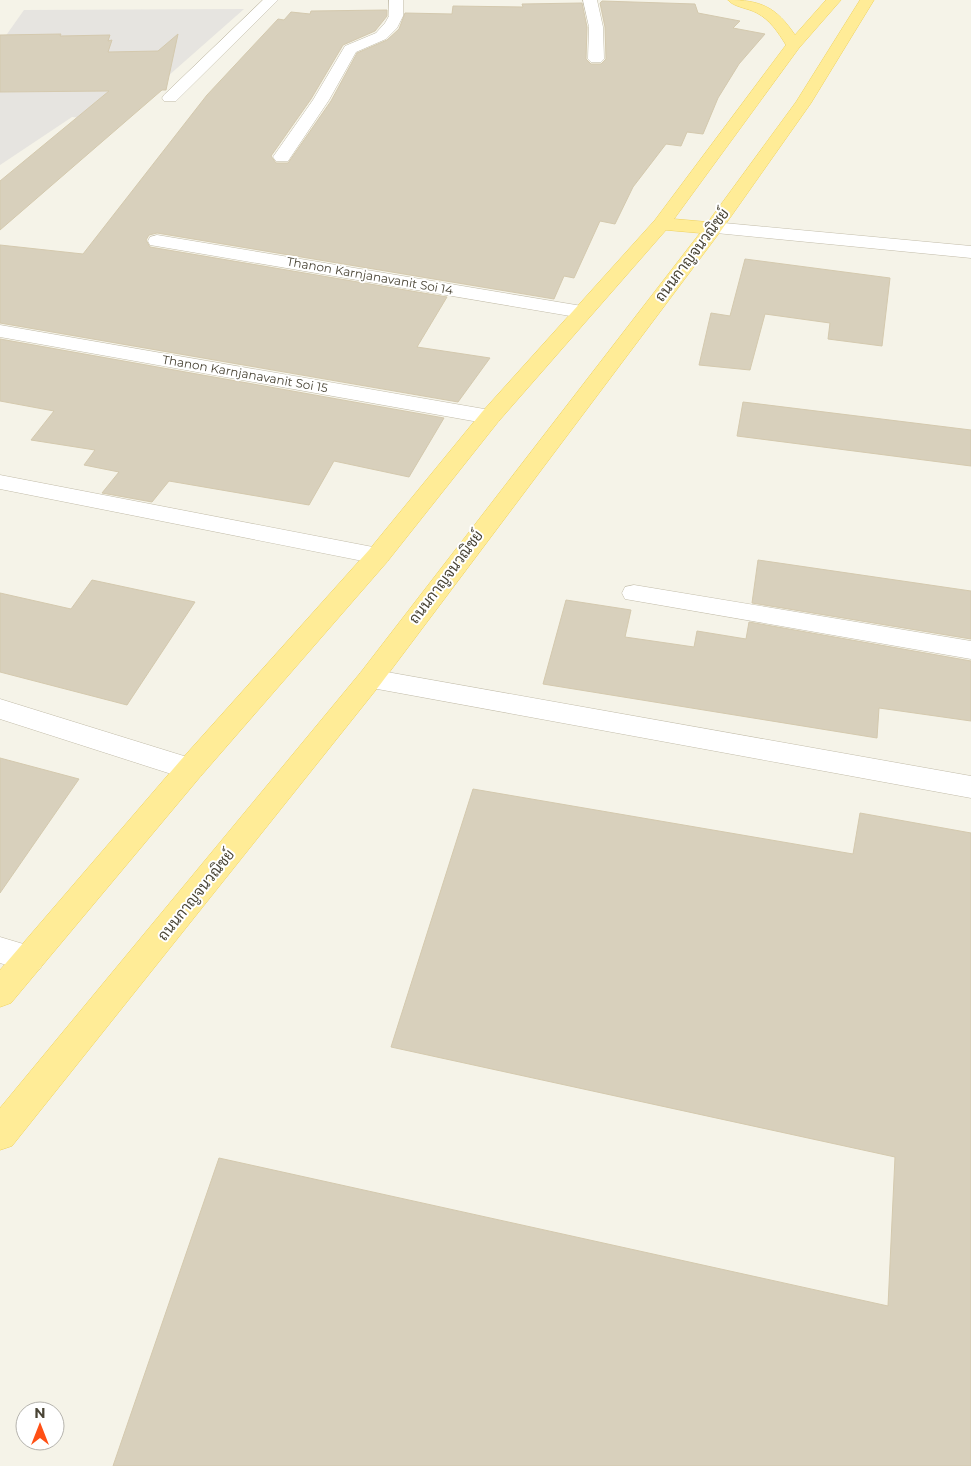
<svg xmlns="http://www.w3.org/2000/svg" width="971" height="1466" viewBox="0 0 971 1466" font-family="Montserrat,Sarabun,sans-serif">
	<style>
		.parking { fill: #e6e4e0 }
		.building { fill: #d8d0bc; stroke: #d4c9ae }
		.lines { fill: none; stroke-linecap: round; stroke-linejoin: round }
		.minor-casing { stroke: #c2bca9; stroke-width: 1 }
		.major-casing { stroke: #efd25c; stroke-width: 1 }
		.minor { fill: #fff; fill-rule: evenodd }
		.major { fill: #ffec97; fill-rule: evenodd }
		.labels { text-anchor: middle; stroke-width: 4; stroke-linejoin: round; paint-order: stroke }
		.far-street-label { font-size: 12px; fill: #494435; stroke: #fff }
		.street-label { font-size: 15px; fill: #494435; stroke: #fff }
	</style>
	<rect width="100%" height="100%" fill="#f5f3e8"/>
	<path class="parking" d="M244,9L117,121L72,117L0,165V44L24,10Z"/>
	<path class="building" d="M602,1L695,4L698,13L740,21L733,28L765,34L739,64L718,98L703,134L687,132L681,146L666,144L633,187L615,224L600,221L574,278L564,276L554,299L157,233L149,235L146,240L150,247L447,297L417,347L490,358L458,402L0,323V245L83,254L207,95L278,19L284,20L291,12L310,14L311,11L387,10V16L375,31L343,45L311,99L271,156L276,163H288L331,101L357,53L387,40L399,29L405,13L452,14L453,6L523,7L522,4L582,3L587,27L586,59L591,64H601L606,59L605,27L600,3Z
		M61,34L60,36L110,35L108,41L112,40L108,52L158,51L178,34L166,90H162L0,230V181L109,91L0,92V35Z
		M745,259L890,278L882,346L828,339L830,323L765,314L750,370L699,365L711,313L730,316Z
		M0,339L444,418L409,477L334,461L309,505L169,481L152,502L102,493L119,472L84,465L95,450L31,440L54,411L0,401Z
		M743,402L971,430V466L737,436Z
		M758,560L971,591V639L752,603Z
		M92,580L195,602L127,705L0,672V593L71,609Z
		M566,600L631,610L625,637L694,647L697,631L746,639L749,622L971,661V721L879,708L877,738L543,684Z
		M0,758L79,779L0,893Z
		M473,789L853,854L860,813L971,833V1466H113L219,1158L888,1306L895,1157L391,1047Z"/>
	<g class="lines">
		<g class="minor-casing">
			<path id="minor" d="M263,0H278L176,101H164L162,98L164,95Z
				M389,0H403V16L397,28L386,39L356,52L329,100L288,161H276L273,157L313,100L345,46L376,33L385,23L389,16Z
				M583,0H597L603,27L604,59L601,62H591L588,59L589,27Z
				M713,222L971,246V258L706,232L704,228L706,224Z
				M157,235L582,306L589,308L592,312L589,316L582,318L150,245L148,241L150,237Z
				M0,325L490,410L498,412L501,417L498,422L490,424L0,337Z
				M0,475L378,548L387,550L390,556L387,562L378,564L0,489Z
				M634,585L971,641V659L625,599L622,593L625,587Z
				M370,669L971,776V798L361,686L357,679L361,672Z
				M0,699L200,761L204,769L200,777L190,780L0,719Z
				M0,937L40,949L45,959L40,969L29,972L0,963Z"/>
		</g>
		<g class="major-casing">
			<path id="major" d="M728,0C761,0 776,7 795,35L826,0H841L799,48L674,219L708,222L796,102L860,0H874L811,103L720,232L379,686L12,1146L0,1150V1108L361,672L700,233L666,230L498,422L387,562L200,777L11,1003L0,1007V970L180,761L369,550L482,412L655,220L786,45C778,32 770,20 757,13C748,8 733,7 728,0Z"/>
		</g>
		<use href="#minor" class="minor"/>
		<use href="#major" class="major"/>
	</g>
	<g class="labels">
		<g class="far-street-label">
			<text transform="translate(370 276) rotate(10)" y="4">Thanon Karnjanavanit Soi 14</text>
			<text transform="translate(245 374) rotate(10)" y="4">Thanon Karnjanavanit Soi 15</text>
		</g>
		<g class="street-label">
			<text transform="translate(692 255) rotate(-53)" y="5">ถนนกาญจนวณิชย์</text>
			<text transform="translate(446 577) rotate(-53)" y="5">ถนนกาญจนวณิชย์</text>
			<text transform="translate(196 895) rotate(-51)" y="5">ถนนกาญจนวณิชย์</text>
		</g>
	</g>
	<g transform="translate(40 1426)"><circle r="24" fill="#ffffff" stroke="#b6b4ae"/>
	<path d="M0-4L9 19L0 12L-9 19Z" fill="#ff5015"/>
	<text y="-8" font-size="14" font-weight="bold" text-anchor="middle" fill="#494435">N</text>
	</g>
</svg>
